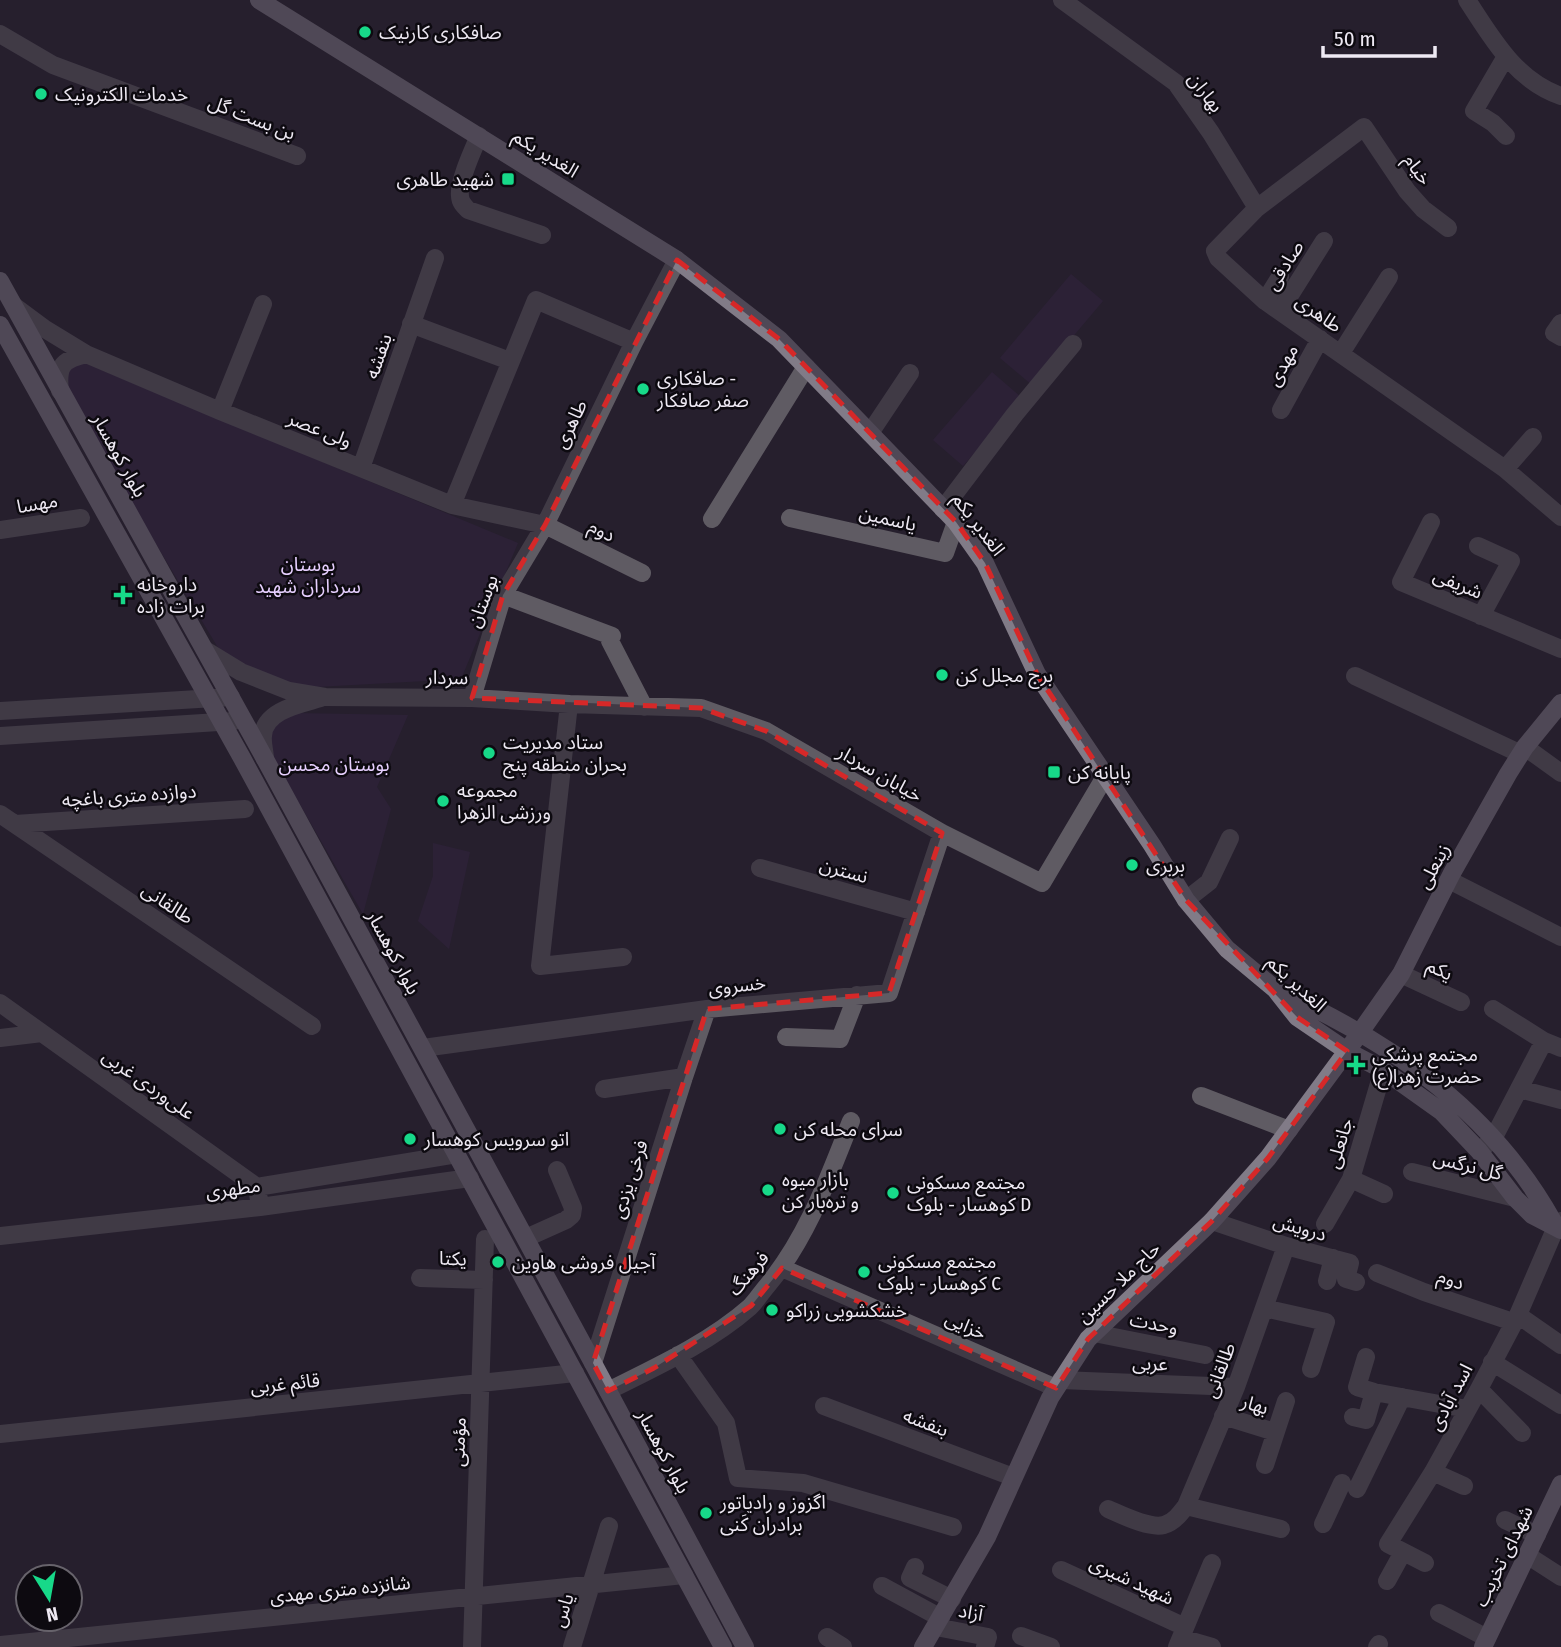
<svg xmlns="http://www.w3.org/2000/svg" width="1561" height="1647" viewBox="0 0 1561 1647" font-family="'Fira Sans Condensed','Noto Sans Arabic',sans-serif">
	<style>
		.green { fill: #342442 }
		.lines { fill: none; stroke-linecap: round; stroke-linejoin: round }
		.street { stroke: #5f5b63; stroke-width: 18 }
		.secondary { stroke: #817b87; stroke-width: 18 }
		.marked { fill: none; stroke: #d62828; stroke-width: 5; stroke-dasharray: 14 9; stroke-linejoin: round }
		.poi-dot { fill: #17d989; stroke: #0d0a10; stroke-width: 2.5 }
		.labels { text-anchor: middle; stroke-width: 5; stroke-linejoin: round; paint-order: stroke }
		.poi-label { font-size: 19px; fill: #eee9f3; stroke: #0d0a10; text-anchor: start }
		.street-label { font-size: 19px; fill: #eee9f3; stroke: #0d0a10 }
		.park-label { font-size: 19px; fill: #e7d0ff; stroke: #0d0a10 }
	</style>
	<rect width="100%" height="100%" fill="#261f2d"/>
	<path class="green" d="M1071,274L1103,301L1032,385L1000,358Z
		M82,362L518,543L461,679L316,687L292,685L229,659L217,646L104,457L66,386V369Z
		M992,372L1022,398L963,466L933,440Z
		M292,713L408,715L377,787L391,809L363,914L268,749L270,727Z
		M433,843L470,852L449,949L418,921L433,876Z"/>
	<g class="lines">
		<path class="street" d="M1062,0L1176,83L1211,133L1257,208
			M1467,0C1492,38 1515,80 1561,96
			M0,34L53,65L297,156
			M1505,58L1474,111L1493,123L1506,136
			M479,136C473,150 458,182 460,196C460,202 464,206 468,210L542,235
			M1448,228L1423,209L1407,191L1364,127L1257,208L1215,251L1218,258L1265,301L1505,469L1561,517
			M1265,301L1280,277
			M14,306L45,329L86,354L220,411L452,505L545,525L642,573
			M1280,311L1324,241
			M1561,323L1554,333L1561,337
			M411,324L510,361
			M1341,353L1389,277
			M60,391C57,366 62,360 86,354
			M1281,410L1320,339
			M220,411L263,304
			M870,433L910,373
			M361,468L435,258
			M1505,469L1533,437
			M452,505L536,300L634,342
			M943,509L1015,414L1073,344
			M790,518L945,553L956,522
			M712,519L806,367
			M1431,522L1401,582L1561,649
			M0,530L81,518
			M1478,546L1511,561L1481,616
			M503,595L612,636
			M610,641L644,707
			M205,650L241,672L289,691L325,697L472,698L569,704L701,708L766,731L942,833L1042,883L1106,775
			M1355,676L1521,754
			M472,698L503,595L545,525L634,342L677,260
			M569,704L540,966L623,957
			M0,711L231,697
			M0,736L234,721
			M1525,747L1561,773
			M265,759C265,752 262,743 263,736C264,710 301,704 321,698
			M0,814L312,1026
			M15,824L245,809
			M760,868L916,912
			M1449,880L1561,937
			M1186,900L1209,882L1230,838
			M1401,974L1461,1002
			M0,1003L257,1187L260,1207
			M1493,1009L1544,1041L1561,1048
			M786,1037L840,1039L857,995
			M0,1038L42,1033
			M423,1048L707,1009L889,993L942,833
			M604,1089L684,1077
			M1519,1089L1561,1100
			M1201,1096L1289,1130
			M1484,1147L1494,1137L1544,1041
			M1412,1172L1515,1198
			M1351,1179L1384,1194
			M257,1187L457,1154
			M1212,1221L1286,1246L1350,1263L1346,1279L1356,1282
			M1325,1224L1351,1179L1383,1070
			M0,1236L260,1207L470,1178
			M526,1238L566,1220L572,1215L573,1208L557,1170
			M782,1268L1056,1388
			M1377,1273L1424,1292L1513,1322
			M420,1278L484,1280
			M1327,1281L1333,1258
			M1264,1308L1326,1322L1311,1369
			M1518,1315L1561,1345
			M1094,1333L1205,1355
			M678,1355L726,1423L738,1478L803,1483L953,1527
			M1366,1357L1357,1387L1374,1392L1467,1409
			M1492,1362L1561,1405
			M593,1363L684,1077L707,1009
			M1061,1380L1236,1387
			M1479,1389L1522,1433
			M608,1391C656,1367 709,1343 750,1307C756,1301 761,1293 767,1286C807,1238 828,1179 851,1121
			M824,1406L1013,1477
			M1223,1416L1275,1432
			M1353,1417L1366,1420L1374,1392
			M0,1434L575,1373
			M1265,1465L1286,1401
			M1433,1472L1464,1486
			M1357,1489L1402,1397
			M1186,1506L1281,1529
			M1108,1509C1122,1515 1149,1529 1164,1525C1174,1522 1180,1514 1186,1506L1236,1387L1286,1246
			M1505,1520L1537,1535
			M1323,1524L1342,1483
			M1527,1555L1561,1577
			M1425,1563L1388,1544L1433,1472L1479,1389L1518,1315L1556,1227L1561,1221
			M915,1567L910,1578L952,1599
			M1061,1570L1185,1627
			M1387,1581L1403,1552
			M882,1586L941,1618
			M1439,1613L1487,1638
			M936,1627L988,1637L985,1647
			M1021,1636L1051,1647
			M827,1637L843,1647
			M1181,1638L1212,1647
			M0,1645L684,1575
			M472,1647L485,1239
			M572,1647L609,1526
			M1177,1647L1212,1563
			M1377,1647L1379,1644"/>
		<path class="secondary" d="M259,0L677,260L779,339L956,522L985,563L1037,674L1152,845L1186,900L1227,949L1275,989L1297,1017L1347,1051L1383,1070L1442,1112L1479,1151L1515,1198L1532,1215L1561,1230
			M0,281L265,759L593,1363L745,1647
			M0,325L242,758L723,1647
			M1278,991C1393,1043 1495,1113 1556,1227
			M923,1647L987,1537L1050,1398L1088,1339L1212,1221L1268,1158L1347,1051L1401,974L1452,873L1508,774L1525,747L1561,703
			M1483,1647L1561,1484"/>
	</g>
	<path d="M0 0H1561V1647H0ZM677,260L779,339L956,522L985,563L1037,674L1186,900L1297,1017L1347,1051L1268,1158L1212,1221L1088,1339L1056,1388L782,1268L751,1306L654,1368L608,1391L593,1363L707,1009L889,993L942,833L766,731L701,708L472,698L503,595L545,525Z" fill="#261f2d" fill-opacity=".55" fill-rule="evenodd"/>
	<path class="marked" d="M677,260L779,339L956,522L985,563L1037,674L1186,900L1297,1017L1347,1051L1268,1158L1212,1221L1088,1339L1056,1388L782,1268L751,1306L654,1368L608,1391L593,1363L707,1009L889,993L942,833L766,731L701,708L472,698L503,595L545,525Z"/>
	<g class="poi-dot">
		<circle cx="365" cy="32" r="7"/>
		<circle cx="41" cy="94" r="7"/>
		<rect x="501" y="172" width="14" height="14" rx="3.5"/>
		<circle cx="643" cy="389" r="7"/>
		<path d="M119.5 584.5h7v7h7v7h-7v7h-7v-7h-7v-7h7z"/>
		<circle cx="942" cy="675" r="7"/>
		<circle cx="489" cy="753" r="7"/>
		<rect x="1047" y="765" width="14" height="14" rx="3.5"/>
		<circle cx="443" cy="801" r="7"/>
		<circle cx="1132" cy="865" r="7"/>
		<path d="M1352.5 1054.5h7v7h7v7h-7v7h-7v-7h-7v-7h7z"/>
		<circle cx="780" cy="1129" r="7"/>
		<circle cx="410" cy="1139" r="7"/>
		<circle cx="768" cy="1190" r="7"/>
		<circle cx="893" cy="1193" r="7"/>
		<circle cx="498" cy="1262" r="7"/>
		<circle cx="864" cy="1272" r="7"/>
		<circle cx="772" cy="1310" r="7"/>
		<circle cx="706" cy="1513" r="7"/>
	</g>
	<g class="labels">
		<g class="poi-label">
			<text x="379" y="39">صافکاری کارنیک</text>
			<text x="55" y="101">خدمات الکترونیک</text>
			<text x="494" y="186" text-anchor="end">شهید طاهری</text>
			<text x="657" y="385">صافکاری -<tspan x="657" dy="22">صفر صافکار</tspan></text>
			<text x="137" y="591">داروخانه<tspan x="137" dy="22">برات زاده</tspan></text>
			<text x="956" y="682">برج مجلل کن</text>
			<text x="503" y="749">ستاد مدیریت<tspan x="503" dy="22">بحران منطقه پنج</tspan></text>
			<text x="1068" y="779">پایانه کن</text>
			<text x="457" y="797">مجموعه<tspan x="457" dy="22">ورزشی الزهرا</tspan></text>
			<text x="1146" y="872">بربری</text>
			<text x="1372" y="1061">مجتمع پرشکی<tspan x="1372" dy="22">حضرت زهرا(ع)</tspan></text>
			<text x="794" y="1136">سرای محله کن</text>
			<text x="424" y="1146">اتو سرویس کوهسار</text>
			<text x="782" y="1186">بازار میوه<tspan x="782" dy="22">و تره‌بار کن</tspan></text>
			<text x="907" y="1189">مجتمع مسکونی<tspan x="907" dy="22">کوهسار - بلوک D</tspan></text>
			<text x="878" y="1268">مجتمع مسکونی<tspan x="878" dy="22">کوهسار - بلوک C</tspan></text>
			<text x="512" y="1269">آجیل فروشی هاوین</text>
			<text x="786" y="1317">خشکشویی زراکو</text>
			<text x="720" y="1509">اگزوز و رادیاتور<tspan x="720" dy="22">برادران کَنی</tspan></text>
		</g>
		<g class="street-label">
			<text transform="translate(1206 92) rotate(53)" y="7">بهاران</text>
			<text transform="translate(252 117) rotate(21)" y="7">بن بست گل</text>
			<text transform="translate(546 153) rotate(32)" y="7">الغدیر یکم</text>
			<text transform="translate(1418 169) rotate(54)" y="7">خیام</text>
			<text transform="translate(1284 265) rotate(-58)" y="7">صادقی</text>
			<text transform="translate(1319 313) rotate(35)" y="7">طاهری</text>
			<text transform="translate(378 356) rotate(-71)" y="7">بنفشه</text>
			<text transform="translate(1282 365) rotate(-61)" y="7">مهدی</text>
			<text transform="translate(570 424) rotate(-64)" y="7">طاهری</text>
			<text transform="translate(320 429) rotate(22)" y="7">ولی عصر</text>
			<text transform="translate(120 455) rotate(61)" y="7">بلوار کوهسار</text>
			<text transform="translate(37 503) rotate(-9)" y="7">مهسا</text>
			<text transform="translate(888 518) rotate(13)" y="7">یاسمین</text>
			<text transform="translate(979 524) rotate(53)" y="7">الغدیر یکم</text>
			<text transform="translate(602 530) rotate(26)" y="7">دوم</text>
			<text transform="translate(1458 583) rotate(22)" y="7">شریفی</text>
			<text transform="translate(482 601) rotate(-69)" y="7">بوستان</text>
			<text transform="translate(447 677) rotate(1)" y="7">سردار</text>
			<text transform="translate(880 773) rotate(30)" y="7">خیابان سردار</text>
			<text transform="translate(129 795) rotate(-4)" y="7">دوازده متری باغچه</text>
			<text transform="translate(1433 866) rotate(-62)" y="7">زینعلی</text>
			<text transform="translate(844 870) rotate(16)" y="7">نسترن</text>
			<text transform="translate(168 903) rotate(34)" y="7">طالقانی</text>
			<text transform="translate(394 952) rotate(62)" y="7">بلوار کوهسار</text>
			<text transform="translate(1440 969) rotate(25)" y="7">یکم</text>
			<text transform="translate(1297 983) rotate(43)" y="7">الغدیر یکم</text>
			<text transform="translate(737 985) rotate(-6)" y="7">خسروی</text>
			<text transform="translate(149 1084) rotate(35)" y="7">علی‌وردی غربی</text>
			<text transform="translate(1339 1143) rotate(-73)" y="7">جانعلی</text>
			<text transform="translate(1468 1165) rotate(14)" y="7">گل نرگس</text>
			<text transform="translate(629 1179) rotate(-72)" y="7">فرخی یزدی</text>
			<text transform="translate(233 1188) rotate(-7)" y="7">مطهری</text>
			<text transform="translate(1300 1227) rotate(16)" y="7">درویش</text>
			<text transform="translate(453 1258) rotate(2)" y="7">یکتا</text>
			<text transform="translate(748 1273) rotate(-49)" y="7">فرهنگ</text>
			<text transform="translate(1451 1279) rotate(19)" y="7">دوم</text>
			<text transform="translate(1118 1282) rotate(-44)" y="7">حاج ملا حسین</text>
			<text transform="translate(1154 1323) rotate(11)" y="7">وحدت</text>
			<text transform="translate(966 1325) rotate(24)" y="7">خزایی</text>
			<text transform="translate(1150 1363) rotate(2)" y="7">عربی</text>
			<text transform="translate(1219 1370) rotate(-69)" y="7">طالقانی</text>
			<text transform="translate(285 1383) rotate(-6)" y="7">قائم غربی</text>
			<text transform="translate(1450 1397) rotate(-62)" y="7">اسد آبادی</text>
			<text transform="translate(1255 1404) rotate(17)" y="7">بهار</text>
			<text transform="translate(926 1422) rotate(21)" y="7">بنفشه</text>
			<text transform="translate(458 1442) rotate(-88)" y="7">مؤمنی</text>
			<text transform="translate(664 1451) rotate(62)" y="7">بلوار کوهسار</text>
			<text transform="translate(1503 1556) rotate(-64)" y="7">شهدای تخریب</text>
			<text transform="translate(1132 1580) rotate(25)" y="7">شهید شیری</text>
			<text transform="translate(340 1589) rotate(-6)" y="7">شانزده متری مهدی</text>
			<text transform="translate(562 1610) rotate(-72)" y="7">یاس</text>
			<text transform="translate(971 1612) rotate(11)" y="7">آزاد</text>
		</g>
		<g class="park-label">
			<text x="308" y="571">بوستان<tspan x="308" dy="22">سرداران شهید</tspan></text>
			<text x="334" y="771">بوستان محسن</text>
		</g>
	</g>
	<g transform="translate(49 1598) rotate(169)"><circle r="33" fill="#0d0a10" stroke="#67636b" stroke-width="2"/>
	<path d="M0-5L12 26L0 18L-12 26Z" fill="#17d989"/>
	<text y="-10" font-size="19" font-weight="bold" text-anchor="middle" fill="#eee9f3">N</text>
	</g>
	<path d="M1323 46v10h112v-10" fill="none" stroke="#eee9f3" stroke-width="3.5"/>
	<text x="1334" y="46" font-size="21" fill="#eee9f3" stroke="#0d0a10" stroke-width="5" paint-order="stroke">50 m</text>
</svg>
